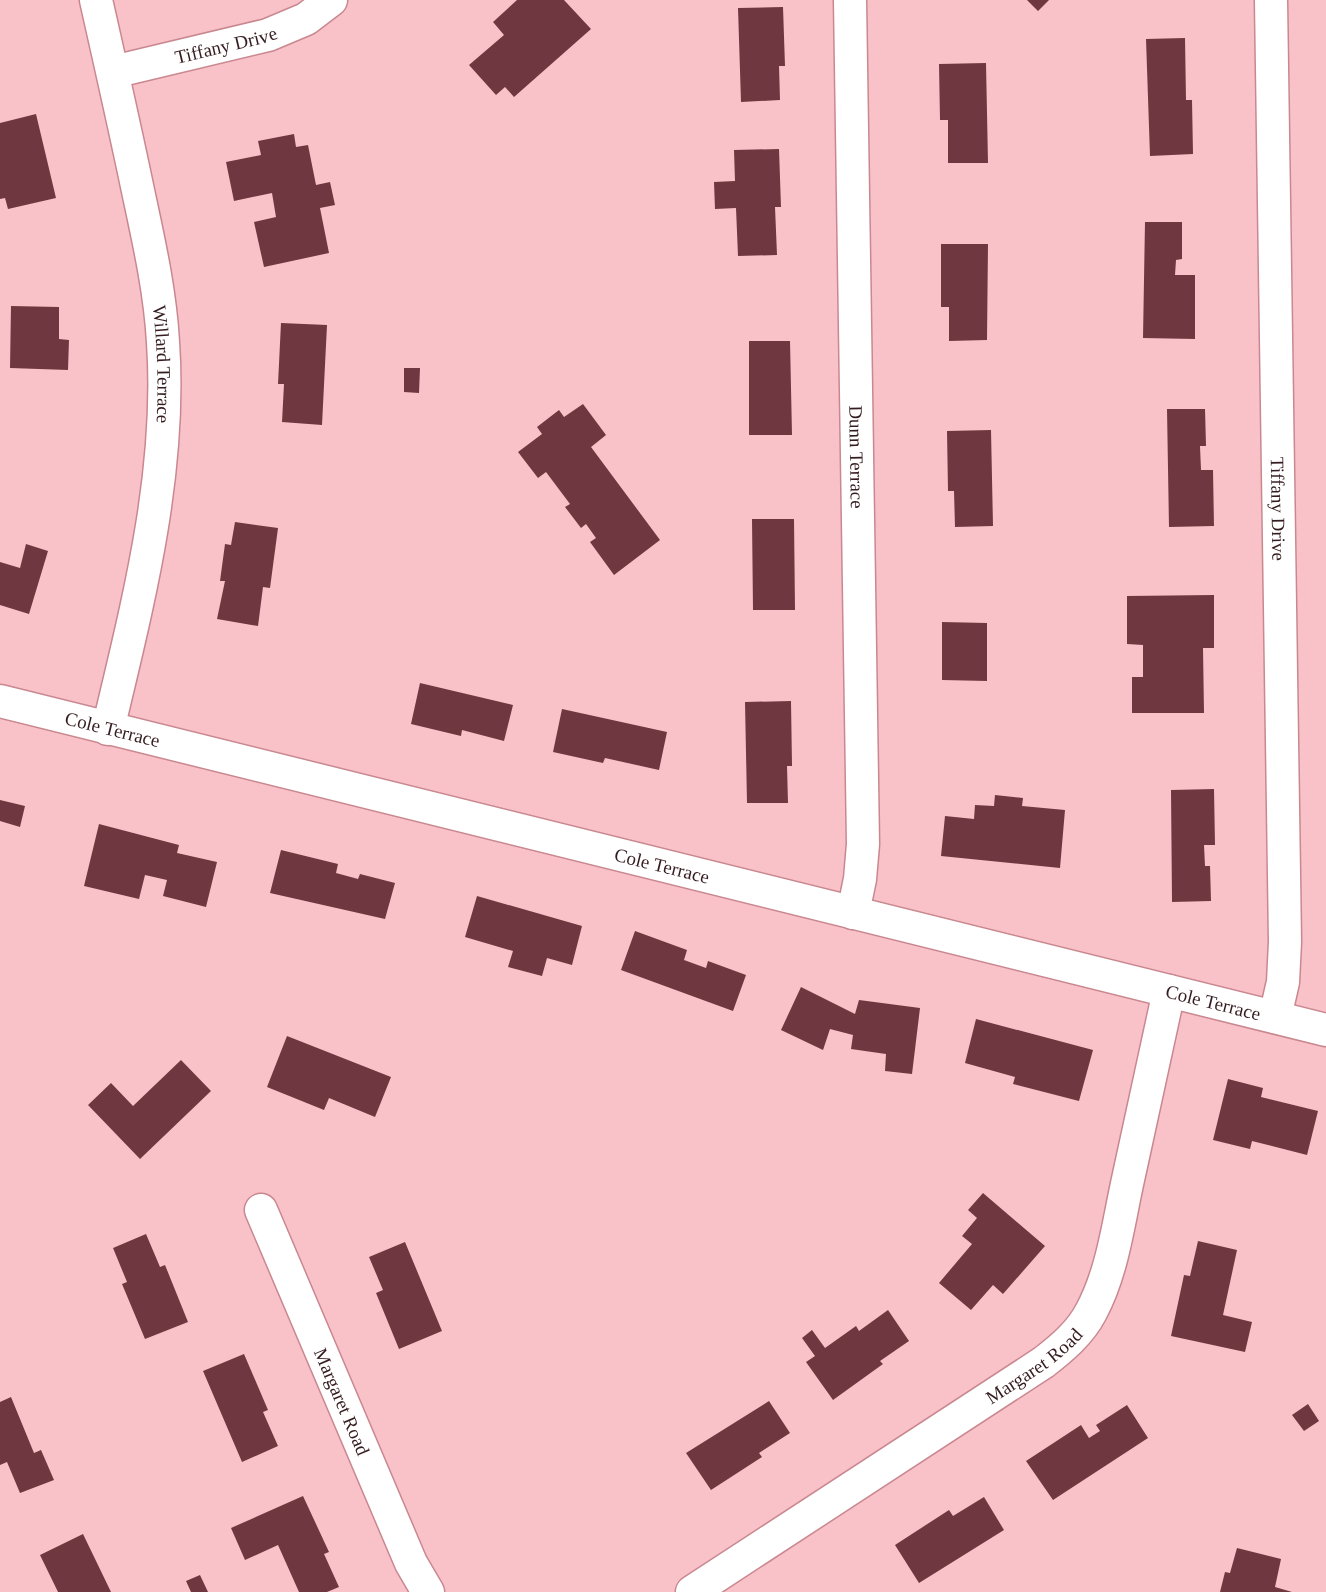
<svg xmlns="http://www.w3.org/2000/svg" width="1326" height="1592" viewBox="0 0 1326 1592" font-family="Georgia,serif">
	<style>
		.building { fill: #6f373f }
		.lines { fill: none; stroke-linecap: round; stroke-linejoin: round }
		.minor-casing { stroke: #c98890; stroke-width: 35 }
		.minor { stroke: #fff; stroke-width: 32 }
		.labels { text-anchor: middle; stroke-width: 7; stroke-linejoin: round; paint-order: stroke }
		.street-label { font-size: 19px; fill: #351c20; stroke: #f9c2c8 }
	</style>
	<rect width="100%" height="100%" fill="#f9c2c8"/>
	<path class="building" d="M517,0H564L591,29L514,97L505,87L496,95L469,65L504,35L493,22Z
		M1027,0H1049L1038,11Z
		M783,7L785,66H779L780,100L741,102L738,8Z
		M1185,38L1186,100H1192L1193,154L1150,156L1146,39Z
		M986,63L988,163H948V120H940L939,64Z
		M36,114L56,198L8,209L5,198L0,199V123Z
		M294,134L296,147L308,145L316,185L330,182L335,205L320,208L329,253L264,267L254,222L276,217L272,193L234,201L226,162L261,155L258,141Z
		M779,149L781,207H775L777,255L738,256L736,208L715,209L714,182L735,181L734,150Z
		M1145,222H1182V259L1176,260L1175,275H1195V339L1143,338Z
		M941,244H988L987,340L949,341V307H941Z
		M11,306L59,307V339L69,340L68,370L10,368Z
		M281,323L327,325L322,425L282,422L284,384H278Z
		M749,341H790L792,435H749Z
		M404,368H420L419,393L404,392Z
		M583,404L606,435L591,447L660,540L614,575L590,542L596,538L586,524L581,528L565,507L570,504L546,472L538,478L518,452L542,434L537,427L559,410L564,417Z
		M1167,409H1205L1206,446H1200L1201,470H1213L1214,526L1169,527Z
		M991,430L993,526L955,527L954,491H948L947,431Z
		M752,519H794L795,610H753Z
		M235,522L278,528L270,588L263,587L258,626L217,619L225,581H220L225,544L231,545Z
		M26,544L48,551L29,614L0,605V562L20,568Z
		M1214,595V648H1203L1204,713H1132V677H1143V645L1127,644V596Z
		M942,622L987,623V681L942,680Z
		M420,683L513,705L504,741L462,730L461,736L411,724Z
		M791,701L792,766H787L788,803H747L745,702Z
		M562,709L667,732L659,770L605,758L603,763L553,752Z
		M1214,789L1215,845H1204L1205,866H1210L1211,901L1172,902L1171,790Z
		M995,795L1023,798L1022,806L1065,810L1060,868L941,856L945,816L974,819L975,805L994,806Z
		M0,800L25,806L20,827L0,821Z
		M99,824L179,845L177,853L217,862L206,907L163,896L167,880L145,875L139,899L84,886Z
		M281,850L338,864L336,873L358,879L360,874L395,883L385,919L270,893Z
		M477,896L582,926L572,965L547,958L542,976L508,967L513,951L465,937Z
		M635,931L687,950L684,960L706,968L708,961L746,975L733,1011L621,970Z
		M801,987L855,1014L859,1000L920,1008L912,1074L885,1071L886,1054L851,1049L853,1035L830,1029L823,1050L781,1030Z
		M976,1019L1093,1050L1079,1101L1013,1084L1015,1077L965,1063Z
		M287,1036L391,1077L375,1117L329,1098L324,1110L267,1087Z
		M181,1060L211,1091L140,1159L88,1105L111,1083L133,1106Z
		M1228,1079L1263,1088L1261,1097L1318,1111L1307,1155L1252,1141L1250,1149L1213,1140Z
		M983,1193L1045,1246L1003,1294L993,1285L971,1310L939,1283L972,1244L962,1236L977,1218L968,1210Z
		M146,1234L160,1267L165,1265L188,1322L145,1339L122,1284L127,1282L113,1248Z
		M1198,1241L1237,1250L1223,1315L1252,1322L1245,1352L1171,1336L1184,1275L1190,1276Z
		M405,1242L442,1331L399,1349L376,1293L383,1290L369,1257Z
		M888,1310L909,1341L880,1361L883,1364L833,1400L806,1362L815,1356L802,1338L812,1330L825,1348L856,1326L859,1331Z
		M244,1354L268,1410L263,1412L278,1446L242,1462L203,1371Z
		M11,1397L34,1453L41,1450L54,1480L20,1493L7,1462L0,1465V1402Z
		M769,1401L790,1433L759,1453L762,1457L711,1490L686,1453Z
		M1308,1404L1319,1421L1304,1431L1292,1415Z
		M1127,1405L1148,1438L1053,1500L1026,1461L1081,1425L1089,1438L1100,1431L1096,1425Z
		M303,1496L329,1552L324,1554L339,1587L327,1592H299L278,1545L245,1560L231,1528Z
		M984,1497L1004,1530L919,1583L895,1545L949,1510L953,1516Z
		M83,1534L111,1592H58L40,1555Z
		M1237,1548L1281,1559L1275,1587L1292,1592H1220L1225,1572L1230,1573Z
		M200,1575L208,1592H191L186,1581Z"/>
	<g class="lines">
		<g class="minor-casing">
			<g id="minor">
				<path id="s1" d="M96,0C110,62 124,124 137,186C148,238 160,289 163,342C172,473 138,603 108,729"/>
				<path id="s2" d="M850,0L863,844L860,879L853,913"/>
				<path id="s3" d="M1271,0L1285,942L1283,982L1275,1017"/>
				<path id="s4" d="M113,72L268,35L306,19L331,0"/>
				<path id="s5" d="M0,701L1326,1030"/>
				<path id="s6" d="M261,1210L411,1563L428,1592"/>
				<path id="s7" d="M692,1592L1044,1362C1062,1348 1080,1333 1091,1312C1112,1273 1118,1226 1127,1184C1141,1119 1155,1055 1169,991"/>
			</g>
		</g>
		<use href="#minor" class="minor"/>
	</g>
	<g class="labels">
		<g class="street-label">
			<text dy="7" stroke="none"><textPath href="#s4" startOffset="116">Tiffany Drive</textPath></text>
			<text dy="7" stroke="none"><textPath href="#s1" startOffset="371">Willard Terrace</textPath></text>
			<text dy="7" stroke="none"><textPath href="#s2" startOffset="457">Dunn Terrace</textPath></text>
			<text dy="7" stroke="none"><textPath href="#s3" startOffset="509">Tiffany Drive</textPath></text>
			<text dy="7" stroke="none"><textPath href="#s5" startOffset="116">Cole Terrace</textPath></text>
			<text dy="7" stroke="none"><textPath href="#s5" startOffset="682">Cole Terrace</textPath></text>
			<text dy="7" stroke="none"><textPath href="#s5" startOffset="1250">Cole Terrace</textPath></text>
			<text dy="7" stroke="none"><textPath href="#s7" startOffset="410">Margaret Road</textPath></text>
			<text dy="7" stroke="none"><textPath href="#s6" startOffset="208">Margaret Road</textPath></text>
		</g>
	</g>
</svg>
